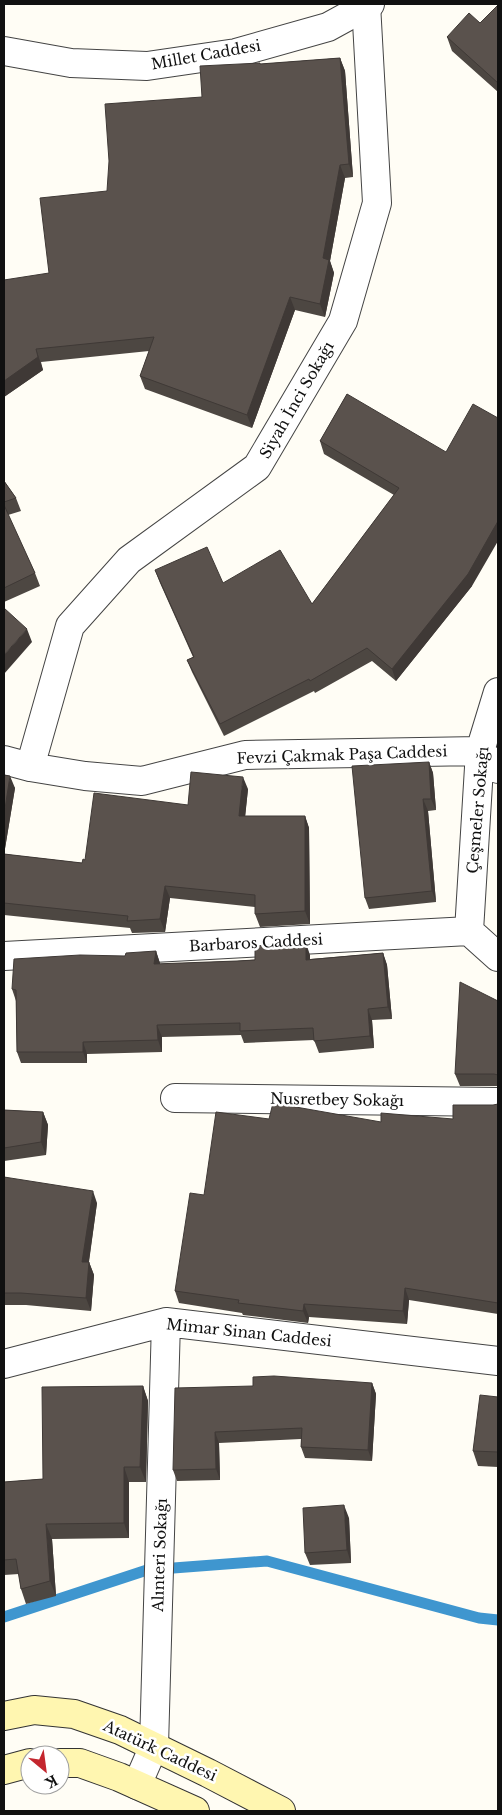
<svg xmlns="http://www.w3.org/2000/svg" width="502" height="1815" viewBox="0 0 502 1815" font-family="'Libre Baskerville',serif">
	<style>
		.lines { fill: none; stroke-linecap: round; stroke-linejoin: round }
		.stream { stroke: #3f96cf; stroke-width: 11 }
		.minor-casing { stroke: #444; stroke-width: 30 }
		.tertiary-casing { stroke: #444; stroke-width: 30 }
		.secondary-casing { stroke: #333; stroke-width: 30 }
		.minor { stroke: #fff; stroke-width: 28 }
		.tertiary { stroke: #fff; stroke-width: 28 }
		.secondary { stroke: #fff6b0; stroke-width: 28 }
		.wall { fill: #4d4742 }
		.shaded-wall { fill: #3f3936 }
		.building { fill: #5a524d; stroke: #3f3936 }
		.labels { text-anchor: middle; stroke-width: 5; stroke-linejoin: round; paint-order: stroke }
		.street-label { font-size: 15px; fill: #111; stroke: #fff }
	</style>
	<rect width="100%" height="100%" fill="#fffdf5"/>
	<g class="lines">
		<path class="stream" d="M4,1617L147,1570L267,1561L479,1618L498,1620"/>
		<g class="minor-casing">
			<path id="minor" d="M4,760L30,767L85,776L142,781L245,755L480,751L498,769
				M30,767L70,626L129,560L257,467L343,321L377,203L366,4
				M469,931L480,751L498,692
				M4,956L469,931L498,957
				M175,1098L498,1102
				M4,1364L166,1322L498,1361
				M137,1785L154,1746L166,1322"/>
		</g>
		<g class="tertiary-casing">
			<path id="tertiary" d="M4,51L71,63L147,66L236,53L328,27L370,4"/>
		</g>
		<g class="secondary-casing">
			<path id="secondary" d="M4,1716L34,1710L74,1714L120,1730L208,1773L281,1811
				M60,1763H80L119,1777L195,1811
				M4,1770L30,1763"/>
		</g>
		<use href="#minor" class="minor"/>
		<use href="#tertiary" class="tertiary"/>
		<use href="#secondary" class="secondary"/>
	</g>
	<path class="wall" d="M498,5V92L452,51L447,37L480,23Z
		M340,58L345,71L353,177L345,178L330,261L334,273L325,317L295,310L252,428L145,389L140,376L149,351L41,362L43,370L4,397L49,273L107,191L202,97L261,64Z
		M347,394L472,586L396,681L372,661L315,693L314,691L224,736L192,672L187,660L193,657L160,583L155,570L223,583L312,604L394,495L324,454L320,441Z
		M4,481L16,498L21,511L8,515L35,573L40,586L4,602Z
		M429,762L433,773L436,810L428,811L436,902L369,909L365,898Z
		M4,775L15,788L4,854L82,863L85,860L188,805L248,789L245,816H305L309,828L310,924L260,927L255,914V907L170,898L165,932L132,933L130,928L4,915Z
		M156,951L160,964L237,961L310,955V959L383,953L387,965L392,1019L372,1020L374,1048L319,1053L314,1040L244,1043L241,1035L162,1037V1052L87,1054V1063H21L17,1052L16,1001L12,989L125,956Z
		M498,1001V1086H460L455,1074Z
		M498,1104V1314L409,1300L407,1324L309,1317L308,1323L243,1315L242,1313L179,1303L175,1291L204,1195L269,1119L381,1122L453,1119Z
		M4,1110L43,1112L48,1125L46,1155L4,1161Z
		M4,1177L97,1203L89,1262L94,1275L91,1311L26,1305H4Z
		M372,1383L376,1394L372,1461L305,1458L301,1447V1439L219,1443L220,1480L177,1481L173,1470L253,1386Z
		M143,1386L148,1401L146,1482H129V1538L52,1539L56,1596L26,1604L21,1589L19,1574L4,1575V1482L43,1479Z
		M498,1397V1467L478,1466L473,1451Z
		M349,1518L351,1563L310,1565L305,1553Z"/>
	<path class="shaded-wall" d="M340,58L345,71L353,177L349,164Z
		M340,165L345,178L330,261L334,273L325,317L320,304L323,258Z
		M290,297L295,310L252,428L247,415Z
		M36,349L43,370L4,397V381Z
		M498,521V541L472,586L396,681L392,669Z
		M27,629L32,642L4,674V655Z
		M429,762L433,773L436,810L431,799Z
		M10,776L15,788L4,855V864V815Z
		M243,777L248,789L244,828L239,816Z
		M423,799L428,811L436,902L432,891Z
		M305,816L309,828L310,924L305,911Z
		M165,886L170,898L165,932L160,919Z
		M306,943L310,955V972L306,960Z
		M156,951L160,963L159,976L154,964Z
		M383,953L387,965L392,1019L388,1007Z
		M368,1009L372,1020L374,1048L370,1036Z
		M157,1025L162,1037V1052L158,1040Z
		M83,1042L87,1054V1063L83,1052Z
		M43,1112L48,1125L46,1155L41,1142Z
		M93,1191L97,1203L87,1274L82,1262Z
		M89,1262L94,1275L91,1311L86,1298Z
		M405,1288L409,1300L407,1324L403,1311Z
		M304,1304L309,1317L308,1323L303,1311Z
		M372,1383L376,1394L372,1461L368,1450Z
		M143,1386L148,1401L146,1482L140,1467Z
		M215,1432L219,1443L220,1480L216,1469Z
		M124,1467L129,1482V1538L124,1523Z
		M344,1505L349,1518L351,1563L347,1550Z
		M46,1524L52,1539L56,1596L50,1581Z"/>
	<path class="building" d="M498,5V83L447,37L469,13L480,23Z
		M340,58L349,164L340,165L323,258L329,260L320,304L290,297L247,415L140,376L154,337L36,349L38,357L4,381V280L49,273L40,198L107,191L109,161L105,104L202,97L200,66L260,63V64Z
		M347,394L446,452L473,404L498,418V521L468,574L392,669L367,648L310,681L309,679L220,724L187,660L194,657L155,570L207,547L223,583L280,550L312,604L399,488L320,441Z
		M4,481L16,498L4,502Z
		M4,505L35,573L4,588Z
		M4,608L27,629L4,655Z
		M429,762L431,799H423L432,891L365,898L352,766Z
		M191,772L243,777L239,816H305V911L255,914V895L165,886L160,919L127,921L128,916L4,903V854L82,863L83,859L85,860L94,793L188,805Z
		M4,775L10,776L4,815Z
		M306,943V960L383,953L388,1007L368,1009L370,1036L314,1041L313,1028L240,1031V1023L157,1025L158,1040L83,1042V1052H17L16,990L12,989L14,959L80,955L125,956L126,953L156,951L154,964L237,961L255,960V946Z
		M460,982L498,1001V1075L494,1074H455Z
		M273,1103L381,1122V1113L453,1119V1105H493L498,1104V1303L405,1288L403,1311L304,1304L303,1311L238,1303L239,1300L175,1291L190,1193L204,1195L216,1112L269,1119Z
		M4,1110L43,1112L41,1142L4,1148Z
		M4,1177L93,1191L82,1262H89L86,1298L21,1293H4Z
		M274,1376L372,1383L368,1450L301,1447L302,1428L215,1432L216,1469L173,1470L175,1388L253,1386V1377Z
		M143,1386L140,1467H124V1523L46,1524L50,1581L21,1589L16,1559L4,1560V1482L43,1479L42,1387Z
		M480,1395L498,1397V1452L473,1451Z
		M344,1505L347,1550L305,1553L303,1508Z"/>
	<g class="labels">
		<g class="street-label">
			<text transform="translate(206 55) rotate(-10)" y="5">Millet Caddesi</text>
			<text transform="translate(297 400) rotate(-60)" y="5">Siyah İnci Sokağı</text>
			<text transform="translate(342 755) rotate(-2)" y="5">Fevzi Çakmak Paşa Caddesi</text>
			<text transform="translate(478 810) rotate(-85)" y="5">Çeşmeler Sokağı</text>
			<text transform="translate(256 943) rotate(-3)" y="5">Barbaros Caddesi</text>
			<text transform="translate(337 1100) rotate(1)" y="5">Nusretbey Sokağı</text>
			<text transform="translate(249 1333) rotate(6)" y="5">Mimar Sinan Caddesi</text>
			<text transform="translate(160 1555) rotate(-88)" y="5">Alınteri Sokağı</text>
			<text transform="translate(160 1751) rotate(25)" y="5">Atatürk Caddesi</text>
		</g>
	</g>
	<rect width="502" height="1815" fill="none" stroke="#111111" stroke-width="10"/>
	<g transform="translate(45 1770) rotate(151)"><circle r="24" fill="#ffffff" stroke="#a0a0a0"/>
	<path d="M0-4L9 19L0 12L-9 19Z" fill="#c4262e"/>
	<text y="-8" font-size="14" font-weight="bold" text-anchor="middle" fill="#111111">K</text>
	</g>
</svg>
